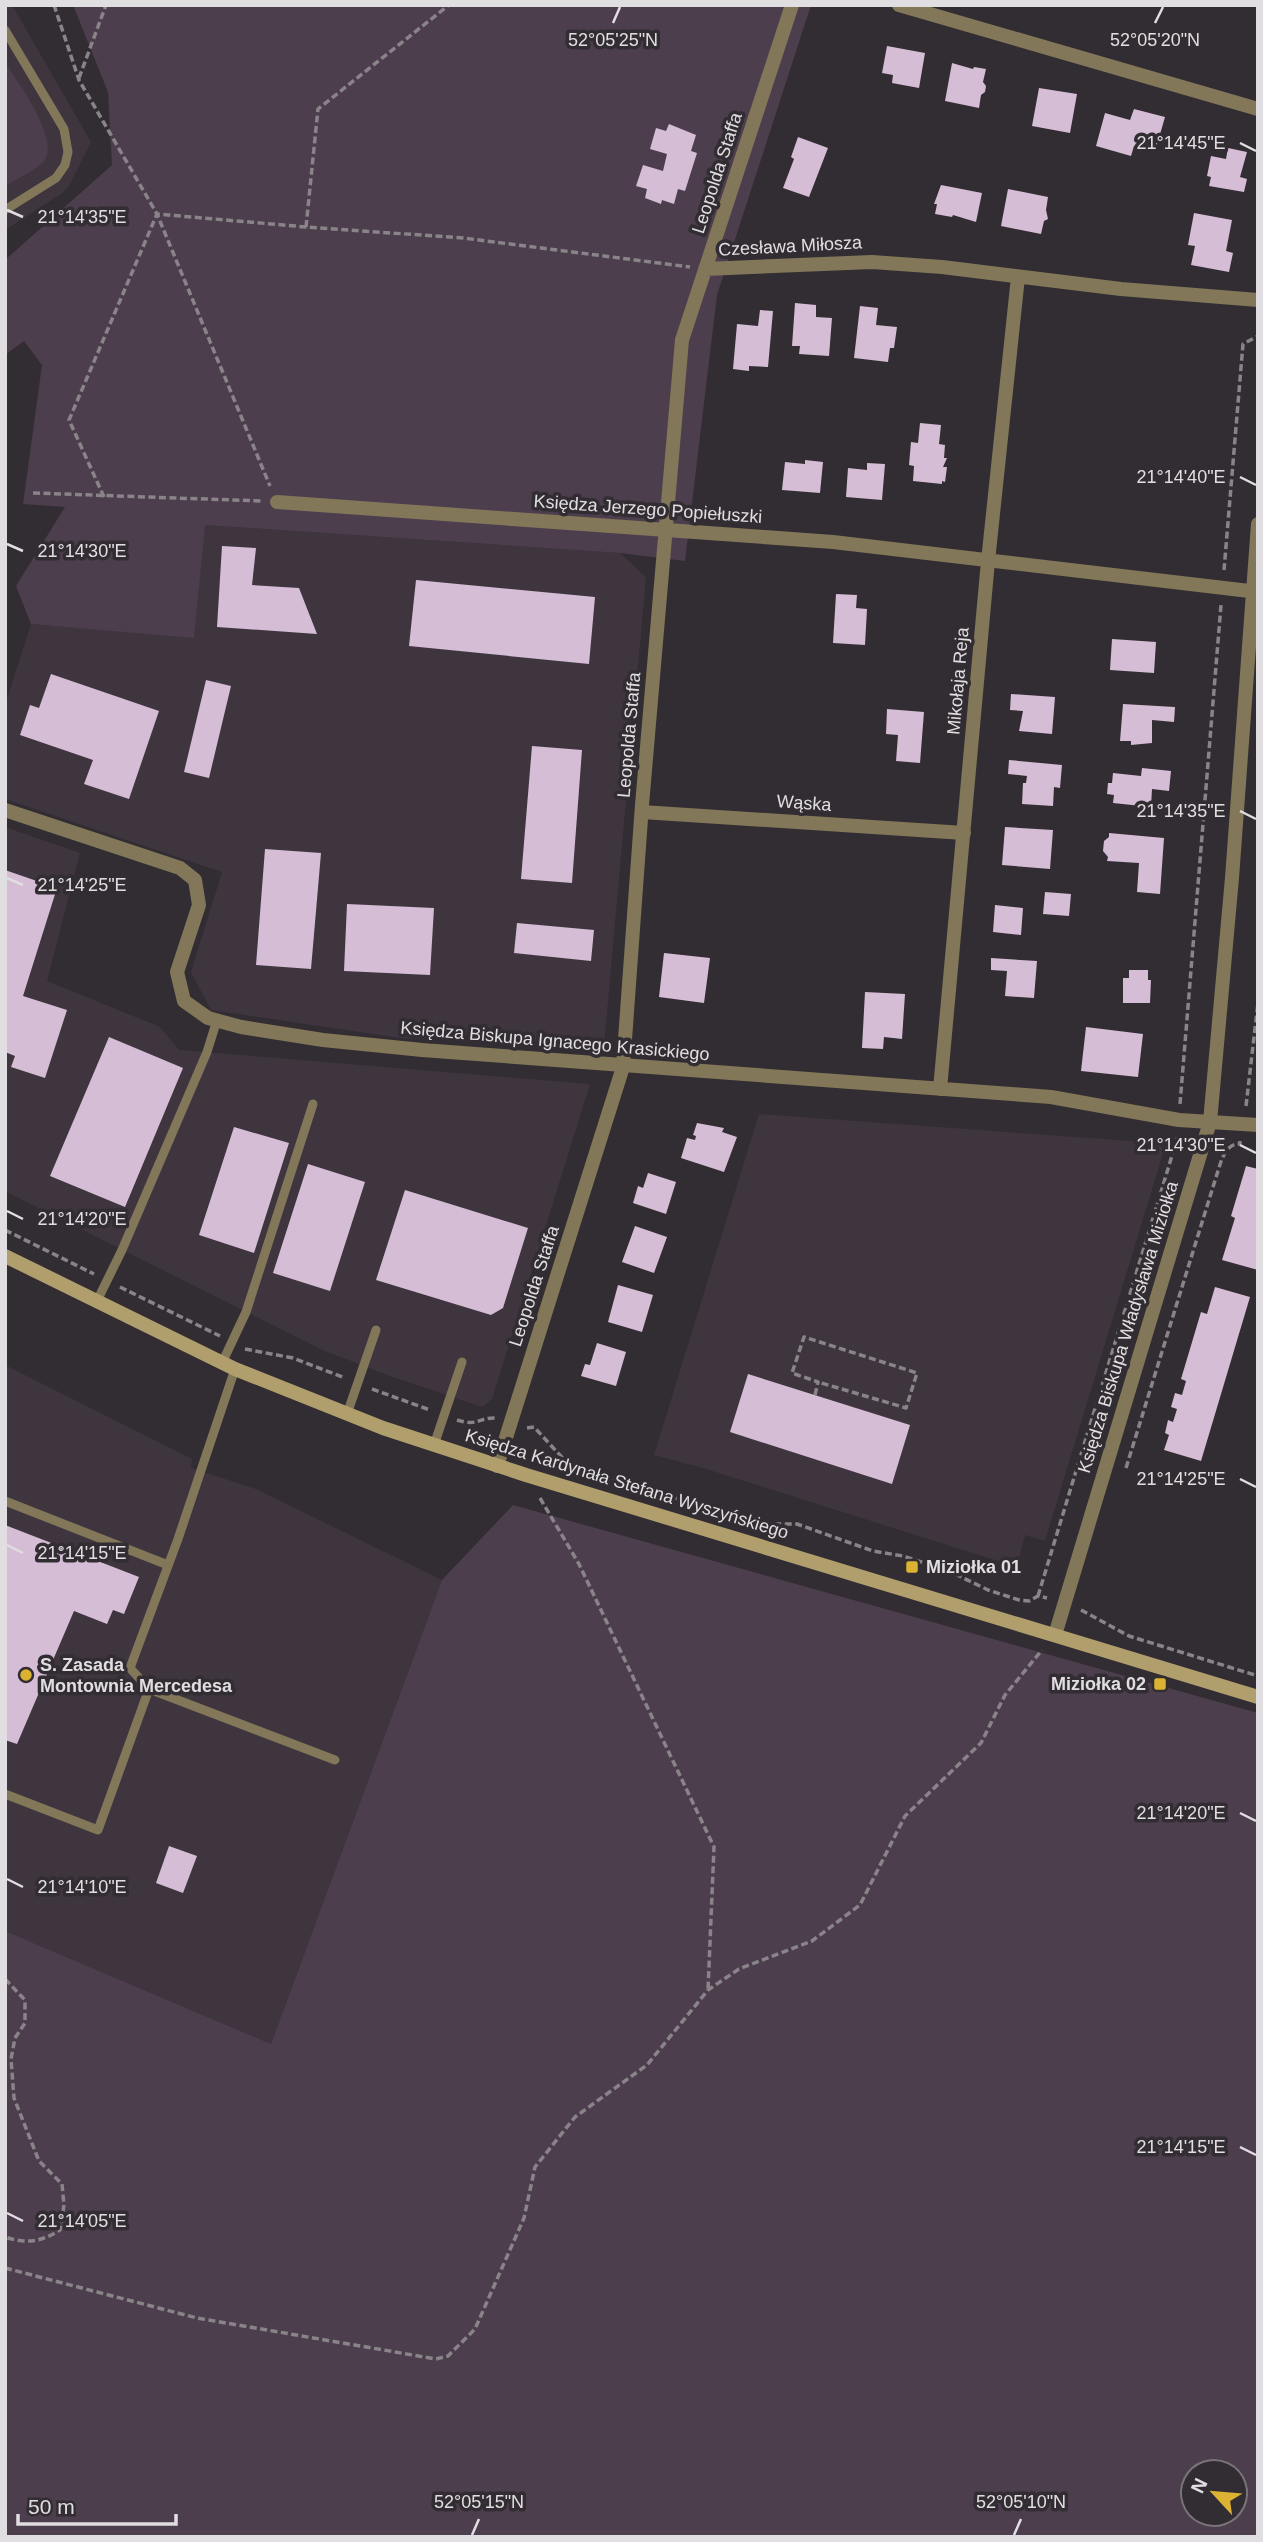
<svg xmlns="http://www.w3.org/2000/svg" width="1263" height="2542" viewBox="0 0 1263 2542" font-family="Arial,sans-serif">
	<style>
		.built { fill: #3f353f }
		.green { fill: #4d3e4e; fill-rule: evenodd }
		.building { fill: #d5bdd6 }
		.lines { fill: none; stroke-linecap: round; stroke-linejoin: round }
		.path { stroke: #888488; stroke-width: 3.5; stroke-dasharray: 7 3.5; stroke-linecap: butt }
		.lane { stroke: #827758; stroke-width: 9 }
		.street { stroke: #827758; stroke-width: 14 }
		.secondary { stroke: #b19e6d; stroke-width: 14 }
		.ticks { fill: none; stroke: #e1dee1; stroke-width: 2.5 }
		.poi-dot { fill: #dcb233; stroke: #322d32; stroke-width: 2.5 }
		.labels { text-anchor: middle; stroke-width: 7; stroke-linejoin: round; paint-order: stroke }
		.street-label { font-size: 18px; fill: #e1dee1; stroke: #322d32 }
		.poi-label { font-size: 18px; font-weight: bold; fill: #e1dee1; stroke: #322d32; text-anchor: start }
		.ticks-label { font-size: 18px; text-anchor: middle; fill: #e1dee1; stroke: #322d32; stroke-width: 7; stroke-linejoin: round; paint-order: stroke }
	</style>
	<rect width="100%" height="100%" fill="#322d32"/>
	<path class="built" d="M5,5H12L91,142L69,186L61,194L5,230Z
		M204,525L620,553L646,577L604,1046L400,1038L211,1010L191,972L222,872L5,799V705L31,624L194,637Z
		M5,827L80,853L47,981L160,1027L179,1050L590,1084L492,1399L482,1407L387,1375L325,1351L5,1191Z
		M759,1114L1159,1143L1164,1150L1045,1541L1025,1535L1017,1567L703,1468L654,1455Z
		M5,1365L192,1459L191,1468L256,1489L442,1580L271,2044L5,1931Z"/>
	<path class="green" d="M73,5H811L717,295L685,561L620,553L205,525L194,638L31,624L16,586L65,507L23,504L42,365L24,341L5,355V260L112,165L108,92Z
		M5,62C17,82 64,143 42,163C32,172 17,179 5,186Z
		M513,1505L1258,1713V2537H5V1931L271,2044L442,1580ZM1235,2472V2514H1193V2472Z"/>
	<path class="building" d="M887,46L925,53L919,88L892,83L893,75L882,73Z
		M952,63L973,69L974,67L986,69L983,82L986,86L985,92L981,95L979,108L945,101Z
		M1039,88L1077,94L1070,133L1032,126Z
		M1134,109L1165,117L1155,152L1134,146L1131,156L1096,146L1105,113L1130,120Z
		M669,124L696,135L691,151L697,153L685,191L678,189L674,204L662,200L661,204L645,198L647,189L636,186L643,165L663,171L667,154L650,149L656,128L666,131Z
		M798,137L828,148L809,197L783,188L794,159L791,157Z
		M1228,148L1247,152L1240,177L1247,179L1244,192L1209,186L1211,177L1207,176L1211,156L1226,159Z
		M941,185L982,193L976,222L953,215L952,217L935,214L937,204H934Z
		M1008,189L1048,197L1046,210L1048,219L1044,221L1041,234L1001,226Z
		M1194,213L1232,220L1226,251L1233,253L1229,272L1191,265L1195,246L1188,245Z
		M795,303L816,305V317L832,318L829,356L799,354L800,346H792Z
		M860,306L878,308L876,325L897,327L894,348H890L888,362L854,358Z
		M760,310L773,311L768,367L749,366V371L733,369L737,324L758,326Z
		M920,423L941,425L939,444L945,445L944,458H947L943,467H947L945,482L942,481V484L913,481L914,466L909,465L911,442L918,443Z
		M805,460L823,462L820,493L782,490L785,462L805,464Z
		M867,463L885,464L882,500L846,497L848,468L867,470Z
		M222,546L256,548L252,585L299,588L317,634L217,627Z
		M416,580L595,597L589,664L409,646Z
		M836,594L857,595L856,608L867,609L865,645L833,643Z
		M1112,639L1156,642L1154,673L1110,670Z
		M51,674L159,711L129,799L84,784L93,760L20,735L30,705L39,708Z
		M206,680L231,686L209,778L184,772Z
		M1011,694L1055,697L1052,734L1019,731L1023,711L1010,710Z
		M1123,704L1175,707L1174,722L1152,720V743L1131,745V741H1120Z
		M887,709L924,712L920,763L896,761L898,735L886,734Z
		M532,746L582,750L572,883L521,879Z
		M1009,760L1062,765L1060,788L1054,787L1053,806L1022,804L1023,783H1026L1027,776L1008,774Z
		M1142,768L1171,771L1169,791L1152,789L1151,807L1113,803L1114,795L1107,794L1108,783H1112L1113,773L1141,776Z
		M1005,827L1053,830L1050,869L1002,865Z
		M1109,833L1164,838L1160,894L1137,892L1139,863L1107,861L1108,857L1103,851L1104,841L1109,837Z
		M265,849L321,853L311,969L256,965Z
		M5,870L57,888L23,996L67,1010L45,1078L11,1067L15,1056L5,1052Z
		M1045,892L1071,894L1069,916L1043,914Z
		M347,904L434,908L430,975L344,971Z
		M995,905L1023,908L1021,935L993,932Z
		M517,923L594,930L591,961L514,953Z
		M664,953L710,958L704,1003L659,997Z
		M991,958L1037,961L1034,998L1005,996L1007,971L991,970Z
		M1129,970H1148V980H1151L1150,1003H1123V978H1129Z
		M865,992L905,994L902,1039L884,1037L883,1049L862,1048Z
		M1086,1027L1143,1034L1138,1077L1081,1071Z
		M109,1037L183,1068L125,1207L50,1176Z
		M697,1123L724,1128L722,1132L737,1137L724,1172L681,1158L687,1138L695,1140L696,1136L693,1135Z
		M234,1127L289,1143L254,1253L199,1235Z
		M308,1164L365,1182L330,1291L273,1273Z
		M1246,1166L1258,1169V1270L1222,1260L1235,1218L1231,1216Z
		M648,1173L676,1182L666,1214L633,1203L638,1186L643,1188Z
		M405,1190L528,1228L503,1308L491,1315L376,1280Z
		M635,1226L667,1237L654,1273L622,1262Z
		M618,1285L653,1295L642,1332L608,1322Z
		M1215,1287L1250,1297L1201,1461L1164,1450L1169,1435L1165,1433L1168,1420L1173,1422L1177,1409L1171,1407L1175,1393L1182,1395L1186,1381L1181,1379L1201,1312L1207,1314Z
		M597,1343L626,1352L616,1386L581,1376L585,1364L590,1365Z
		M748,1374L910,1425L892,1484L730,1432Z
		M5,1525L139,1577L124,1614L113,1610L107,1624L74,1611L17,1744L5,1740Z
		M169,1846L197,1856L183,1893L156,1883Z"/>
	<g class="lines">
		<path class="path" d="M54,5L79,80L157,214L270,486
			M79,78L106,5
			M306,227L318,109L449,5
			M33,493L262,501
			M104,497L69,420L157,214L306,227L463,238L690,267
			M1224,570L1243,344L1258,336
			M1180,1104L1221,605
			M1246,1106L1258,1003
			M5,1230L94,1274
			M120,1287L220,1336
			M245,1349L293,1358L345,1378
			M372,1389L430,1410
			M815,1395L818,1382L792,1373L804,1337L917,1373L906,1408L818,1382
			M457,1420C478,1427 479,1417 496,1418
			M527,1428L534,1427L570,1466L761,1524H797L873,1551L903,1556L949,1571L988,1590L1019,1600L1029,1601L1038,1596L1047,1598
			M1126,1468L1217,1174C1221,1162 1225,1143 1240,1144V1141
			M540,1498L579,1564L714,1847L708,1990
			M1038,1596L1178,1136
			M1081,1610L1129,1636L1258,1676
			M5,1979L25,2000V2023L15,2038L11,2059L14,2098L39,2161L62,2184L64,2205L60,2230C41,2242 27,2244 5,2237
			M5,2268L197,2318L436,2359L448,2356L475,2329L524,2218L535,2167L575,2117L647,2065L708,1990L739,1969L812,1941L860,1905L905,1816L981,1743L1005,1695L1042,1650"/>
		<path class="lane" d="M5,30L64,129L68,152L65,165L56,178L5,210
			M97,1301L122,1250L207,1052L217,1020
			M222,1363L246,1312L313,1104
			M347,1414L376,1330
			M434,1445L462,1362
			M5,1501L168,1565
			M149,1689L335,1760
			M5,1794L98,1830L149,1689L130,1668L178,1539L235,1369"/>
		<path class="street" d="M899,5L1258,109
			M705,269L872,262L942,267L1121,289L1258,300
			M277,502L833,542L1258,592
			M5,810L180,868L195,880L199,905L177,972L184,1001L208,1018L241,1027L323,1040L422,1050L1051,1097L1179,1120L1258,1125
			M642,812L964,833
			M940,1089L988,561L1018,277
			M497,1466L623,1067L642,805L682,340L792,5
			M1055,1635L1210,1122L1232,878L1258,524"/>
		<path class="secondary" d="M5,1256L235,1369L383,1428L526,1475L1258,1697"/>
	</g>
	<path class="ticks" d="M613,23L620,7M1155,23L1163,7M1240,143L1256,151M7,210L23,217M1240,477L1256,485M7,544L23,551M1240,811L1256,819M7,878L23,885M1240,1145L1256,1153M7,1211L23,1219M1240,1479L1256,1487M7,1545L23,1553M1240,1813L1256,1821M7,1879L23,1887M1240,2147L1256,2155M7,2213L23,2221M472,2535L479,2519M1014,2535L1021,2519"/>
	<g class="poi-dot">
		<rect x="905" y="1560" width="14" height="14" rx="3.5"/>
		<circle cx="26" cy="1675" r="7"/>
		<rect x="1153" y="1677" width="14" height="14" rx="3.5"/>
	</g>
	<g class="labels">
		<g class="street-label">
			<text transform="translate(717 173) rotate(-72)" y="6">Leopolda Staffa</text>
			<text transform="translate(790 246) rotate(-3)" y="6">Czesława Miłosza</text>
			<text transform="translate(648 509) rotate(4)" y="6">Księdza Jerzego Popiełuszki</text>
			<text transform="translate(958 681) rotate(-85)" y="6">Mikołaja Reja</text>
			<text transform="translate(629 735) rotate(-85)" y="6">Leopolda Staffa</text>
			<text transform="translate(804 803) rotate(4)" y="6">Wąska</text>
			<text transform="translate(555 1041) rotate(5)" y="6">Księdza Biskupa Ignacego Krasickiego</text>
			<text transform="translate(534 1286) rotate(-72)" y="6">Leopolda Staffa</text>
			<text transform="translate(1128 1327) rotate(-73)" y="6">Księdza Biskupa Władysława Miziołka</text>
			<text transform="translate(627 1484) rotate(17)" y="6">Księdza Kardynała Stefana Wyszyńskiego</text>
		</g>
		<g class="poi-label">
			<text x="926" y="1573">Miziołka 01</text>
			<text x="40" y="1671">S. Zasada<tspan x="40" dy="21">Montownia Mercedesa</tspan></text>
			<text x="1146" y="1690" text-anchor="end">Miziołka 02</text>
		</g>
	</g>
	<g class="ticks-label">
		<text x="613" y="46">52°05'25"N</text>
		<text x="1155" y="46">52°05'20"N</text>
		<text x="1181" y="149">21°14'45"E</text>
		<text x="82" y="223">21°14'35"E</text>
		<text x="1181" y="483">21°14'40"E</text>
		<text x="82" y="557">21°14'30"E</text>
		<text x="1181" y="817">21°14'35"E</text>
		<text x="82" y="891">21°14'25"E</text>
		<text x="1181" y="1151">21°14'30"E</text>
		<text x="82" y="1225">21°14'20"E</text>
		<text x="1181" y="1485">21°14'25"E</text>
		<text x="82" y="1559">21°14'15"E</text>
		<text x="1181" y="1819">21°14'20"E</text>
		<text x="82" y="1893">21°14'10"E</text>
		<text x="1181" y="2153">21°14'15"E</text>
		<text x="82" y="2227">21°14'05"E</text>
		<text x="479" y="2508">52°05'15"N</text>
		<text x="1021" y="2508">52°05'10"N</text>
	</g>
	<rect width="1263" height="2542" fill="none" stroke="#e1dee1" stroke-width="14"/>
	<g transform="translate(1214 2493) rotate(296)"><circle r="33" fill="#322d32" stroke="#787478" stroke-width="2"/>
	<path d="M0-5L12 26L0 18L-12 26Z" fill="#dcb233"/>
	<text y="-10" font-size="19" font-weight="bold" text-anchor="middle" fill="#e1dee1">N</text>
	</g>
	<path d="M18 2514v10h158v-10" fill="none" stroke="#e1dee1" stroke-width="3.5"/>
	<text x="28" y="2514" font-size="21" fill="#e1dee1" stroke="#322d32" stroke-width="5" paint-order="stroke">50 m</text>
</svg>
